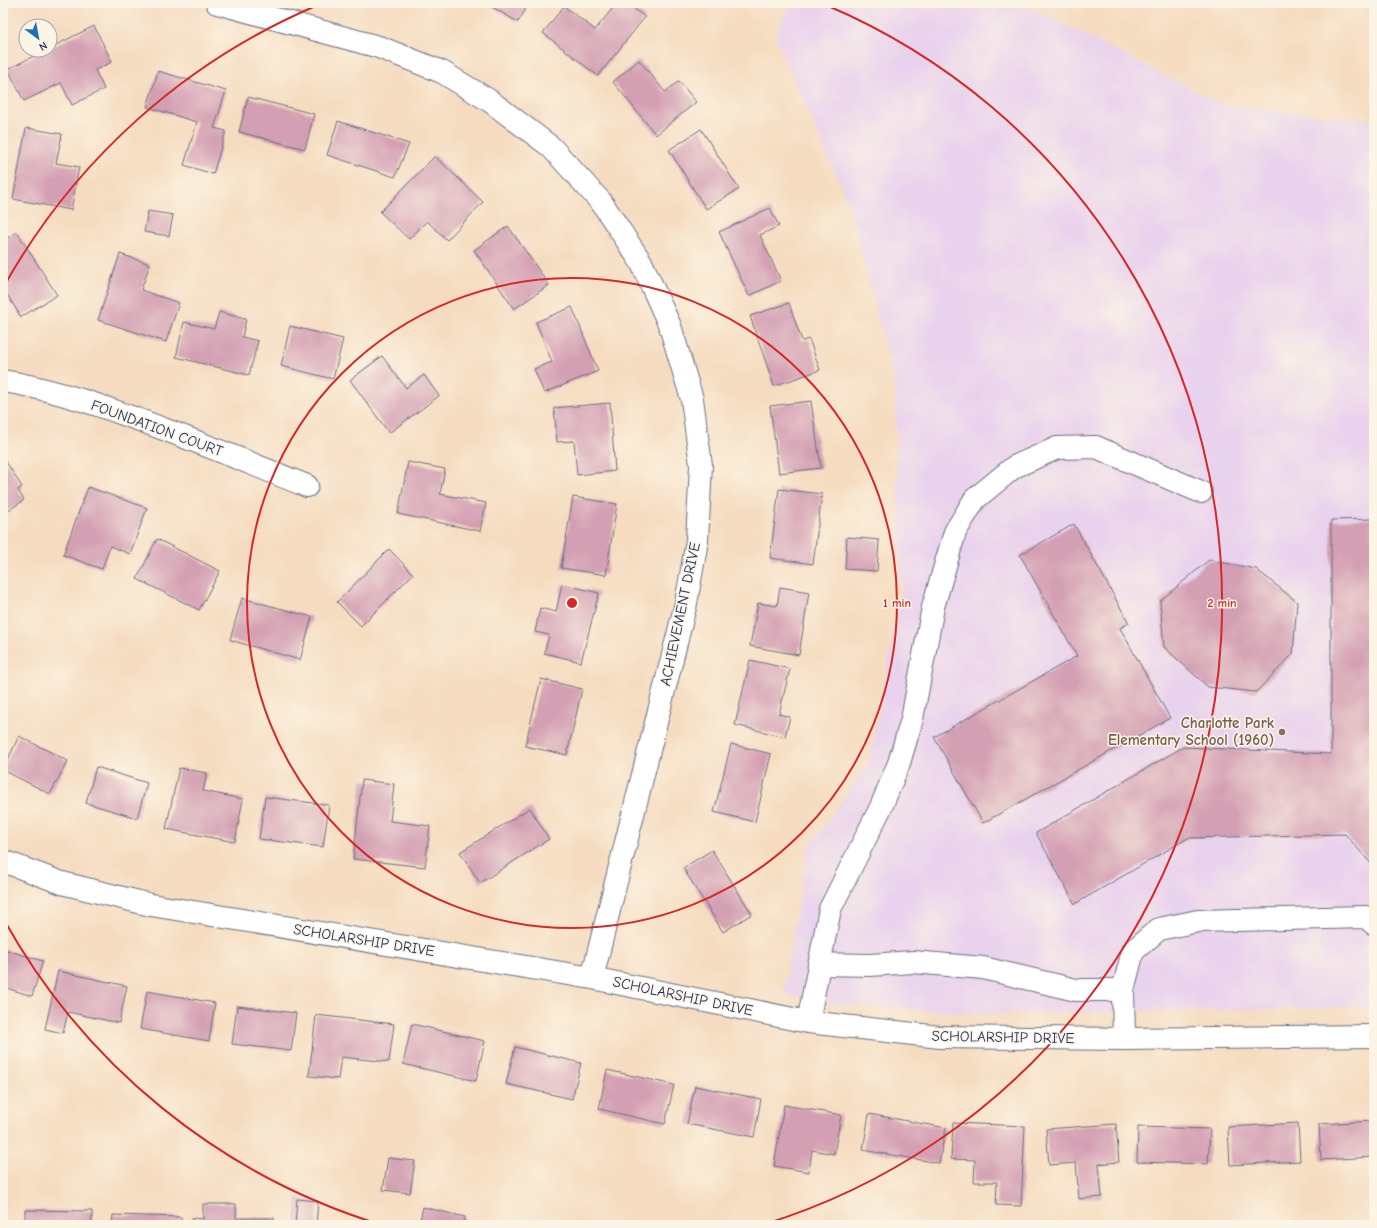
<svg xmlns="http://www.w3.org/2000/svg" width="1377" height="1228" viewBox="0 0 1377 1228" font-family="'Comic Neue',sans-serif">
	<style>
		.built { fill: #e9d2ed }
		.building { fill: #d39fb2 }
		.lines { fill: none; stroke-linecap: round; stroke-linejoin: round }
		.minor-casing { stroke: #676c80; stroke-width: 24 }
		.minor { stroke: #fff; stroke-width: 22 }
		.ring { fill: none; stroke: #d62828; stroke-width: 2 }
		.education-dot { fill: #8d6e63; stroke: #fcf5e5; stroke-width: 1.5 }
		.labels { text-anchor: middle; stroke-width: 3; stroke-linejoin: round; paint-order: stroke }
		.street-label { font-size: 15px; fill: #1b2f5e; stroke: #fcf5e5 }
		.education-label { font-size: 15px; font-weight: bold; fill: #785e54; stroke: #fcf5e5; text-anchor: end }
		.centre { fill: #d62828; stroke: #fcf5e5; stroke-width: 2 }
		.ring-label { font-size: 12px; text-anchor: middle; font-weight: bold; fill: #d62828; stroke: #fcf5e5; stroke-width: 3; stroke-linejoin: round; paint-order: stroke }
	</style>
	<rect width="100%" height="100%" fill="#fcf5e5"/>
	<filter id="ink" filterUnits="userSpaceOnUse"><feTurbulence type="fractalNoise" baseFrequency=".025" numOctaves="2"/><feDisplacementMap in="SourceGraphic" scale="8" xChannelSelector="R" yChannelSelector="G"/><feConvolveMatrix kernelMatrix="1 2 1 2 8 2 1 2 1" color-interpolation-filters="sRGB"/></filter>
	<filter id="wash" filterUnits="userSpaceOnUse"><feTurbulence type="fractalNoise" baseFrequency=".012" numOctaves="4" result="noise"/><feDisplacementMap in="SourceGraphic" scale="16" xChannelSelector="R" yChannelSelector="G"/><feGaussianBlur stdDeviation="0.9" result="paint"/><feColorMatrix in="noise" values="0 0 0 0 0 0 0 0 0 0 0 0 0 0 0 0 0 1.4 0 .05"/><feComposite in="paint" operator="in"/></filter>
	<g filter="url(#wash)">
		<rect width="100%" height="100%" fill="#f5dcc0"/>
		<path class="built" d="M791,3H992L1039,12L1223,105L1374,121V1007L991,1014L849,1006L783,994L807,850L869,763L901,594L895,382L849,204L775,36Z"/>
		<g id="blocks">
			<path class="building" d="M485,3H529L518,22Z
				M617,3H627L645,17L598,76L543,33L564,6L595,30Z
				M94,26L112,62L95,70L104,89L72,105L61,83L24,101L8,69L46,50H50V48Z
				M639,60L665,92L679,81L696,102L656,135L613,82Z
				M158,71L226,91L214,128L226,131L213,174L184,165L197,122L147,107Z
				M248,97L314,114L305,149L239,132Z
				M338,121L409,144L395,177L327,155Z
				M26,128L62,134L56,163L79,167L71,210L13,199Z
				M701,129L739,189L706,209L669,150Z
				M435,156L483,202L447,240L427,221L409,239L380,212Z
				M770,208L779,226L760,235L781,281L749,296L719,232Z
				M148,211L173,215L169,236L144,232Z
				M508,226L549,285L514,309L474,250Z
				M17,232L57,295L21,317L3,288V241Z
				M120,254L150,264L141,290L179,303L166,342L98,320Z
				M789,303L802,341L809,339L820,370L774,386L750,316Z
				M572,307L598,371L544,393L534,369L552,362L536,322Z
				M219,312L246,319L242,337L258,341L249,375L176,357L184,322L214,329Z
				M290,326L343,339L333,379L281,366Z
				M382,356L406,388L424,375L439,396L389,433L350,380Z
				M811,401L821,468L779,473L770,406Z
				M610,403L615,471L577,475L574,441L557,442L554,408Z
				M3,457L22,487L18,490L24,500L3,514Z
				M408,462L445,469L440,494L486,503L480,531L398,514Z
				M88,487L147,508L130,554L110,546L102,569L63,555Z
				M779,489L822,494L813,564L770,558Z
				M573,497L617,504L606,575L561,568Z
				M1374,519V867L1345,834L1188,838L1075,904L1036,833L1183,747L1331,754V520Z
				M1074,524L1129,623L1120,628L1170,718L983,823L934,737L1077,656L1020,555Z
				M847,537L879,540L877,571L845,569Z
				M157,539L220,571L199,610L137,579Z
				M389,549L413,574L361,626L337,602Z
				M1209,560L1256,569L1297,602L1293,654L1256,692L1208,687L1164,647L1160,601Z
				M562,584L599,593L581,662L544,653L549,635L535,632L540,608L556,612Z
				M780,587L809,592L799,655L750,646L758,603L777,606Z
				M242,598L312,617L300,660L230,640Z
				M750,660L790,669L779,714L790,717L785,737L735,725Z
				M541,679L582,689L567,755L525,746Z
				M19,736L68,761L50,794L3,770Z
				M731,744L771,754L755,822L714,812Z
				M96,767L147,783L137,818L86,803Z
				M179,768L207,773L203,791L243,799L235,842L166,829Z
				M362,780L394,784L390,821L430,826L425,867L353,859Z
				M265,797L329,805L323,847L259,839Z
				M530,808L549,839L480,883L460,852Z
				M712,850L752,914L723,932L683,868Z
				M3,949L43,961L32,996L3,987Z
				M58,971L127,986L119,1023L68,1012L63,1033L45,1029Z
				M147,991L215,1003L209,1041L140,1029Z
				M237,1006L296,1013L291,1051L232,1044Z
				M316,1015L394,1024L389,1062L341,1057L338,1079L309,1076Z
				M412,1024L485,1041L476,1081L403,1064Z
				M515,1047L581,1063L572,1099L506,1084Z
				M607,1070L674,1085L665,1124L599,1109Z
				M695,1086L761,1099L754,1137L687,1124Z
				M784,1105L841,1115L834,1154L812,1150L809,1172L774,1166Z
				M869,1114L946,1128L939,1163L863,1150Z
				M1374,1121V1157L1321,1160L1319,1124Z
				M953,1123L1025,1126L1021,1206L996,1205L997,1182H974L975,1160L951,1159Z
				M1298,1123L1300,1161L1230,1165L1228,1127Z
				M1116,1124L1119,1162L1099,1164L1102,1197L1079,1199L1076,1163L1049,1165L1046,1129Z
				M1138,1127L1210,1129L1208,1164L1137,1162Z
				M388,1158L415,1161L410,1193L383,1190Z
				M297,1199L318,1201L316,1225H295Z
				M203,1204H236V1218H274V1225H192V1218L203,1219Z
				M423,1207L465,1217L463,1225H419Z
				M25,1210L92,1211V1225H25Z
				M113,1215L181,1217V1225H112Z"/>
		</g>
	</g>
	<g filter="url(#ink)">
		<use href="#blocks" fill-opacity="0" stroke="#676c80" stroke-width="1"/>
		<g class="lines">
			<g class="minor-casing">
				<path id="minor" d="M217,3L379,47L442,72L490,101L551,147L602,203L641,262L670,326L692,399L701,465L697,541L686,603L592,978
					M3,381C48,388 91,402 134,418C192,439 249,463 307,486
					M3,861L62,883L151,905L592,978L808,1022L940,1037L1124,1039L1374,1036
					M819,964L870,965L913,962L983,968L1076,990H1123
					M808,1022L830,909L881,807L899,763L912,719L933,607L955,532L975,499L1014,467L1057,448L1096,447L1201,492
					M1124,1039L1123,990L1133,951L1159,929L1198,921L1366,917L1374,924"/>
			</g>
			<use href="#minor" class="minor"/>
		</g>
	</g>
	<g class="ring">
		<circle cx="572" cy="603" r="325"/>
		<path d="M382 1225A650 650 0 0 1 3 918M3 288A650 650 0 0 1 318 5M826 5A650 650 0 0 1 762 1225"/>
	</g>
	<circle class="education-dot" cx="1282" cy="732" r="4"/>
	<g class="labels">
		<g class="street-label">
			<text transform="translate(157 428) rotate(20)" y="5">FOUNDATION COURT</text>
			<text transform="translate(680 614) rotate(-78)" y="5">ACHIEVEMENT DRIVE</text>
			<text transform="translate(364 940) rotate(9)" y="5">SCHOLARSHIP DRIVE</text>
			<text transform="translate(683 996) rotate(12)" y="5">SCHOLARSHIP DRIVE</text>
			<text transform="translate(1003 1037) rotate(1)" y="5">SCHOLARSHIP DRIVE</text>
		</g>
		<g class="education-label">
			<text x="1274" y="728">Charlotte Park<tspan x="1274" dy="17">Elementary School (1960)</tspan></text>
		</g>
	</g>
	<circle cx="572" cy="603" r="6" class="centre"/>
	<g class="ring-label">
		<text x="897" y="607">1 min</text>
		<text x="1222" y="607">2 min</text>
	</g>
	<rect width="1377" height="1228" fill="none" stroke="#fcf5e5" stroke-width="16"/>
	<g transform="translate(38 38) rotate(148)"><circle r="19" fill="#fcf5e5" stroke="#a2a6af"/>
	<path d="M0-3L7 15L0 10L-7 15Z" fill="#1f6fb2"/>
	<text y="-6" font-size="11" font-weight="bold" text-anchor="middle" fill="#1b2f5e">N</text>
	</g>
</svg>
